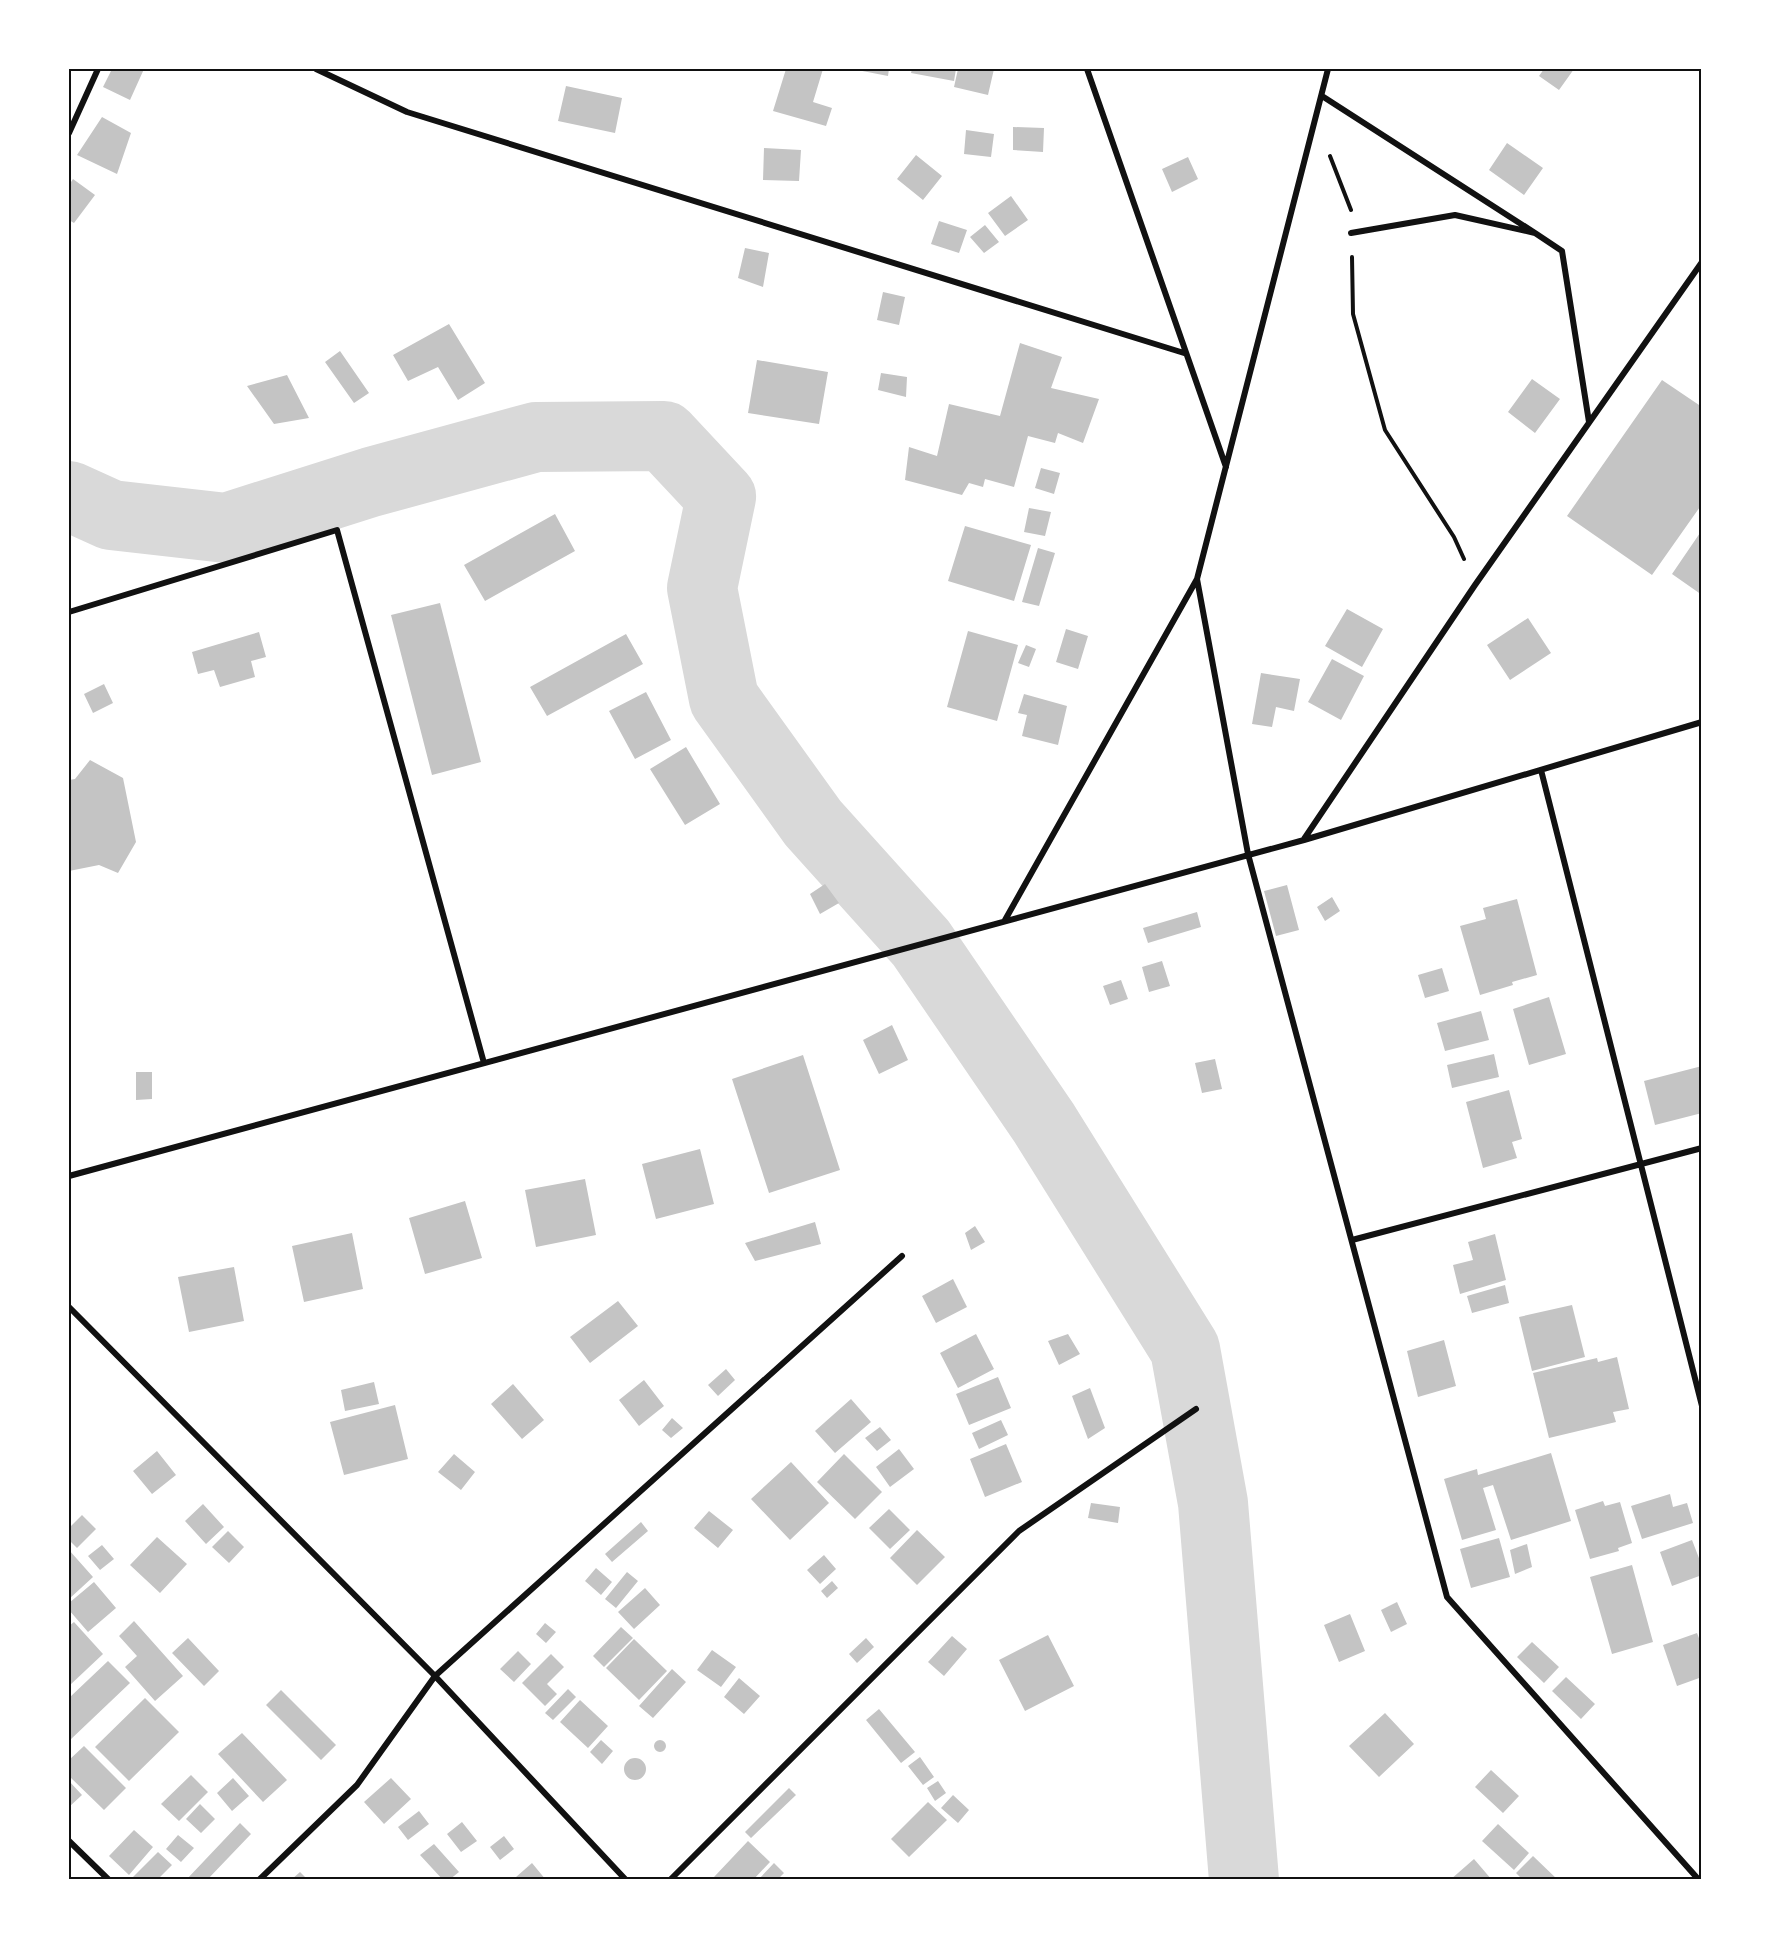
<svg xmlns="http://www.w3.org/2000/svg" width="1771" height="1949" viewBox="0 0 1771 1949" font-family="'Archivo Narrow',sans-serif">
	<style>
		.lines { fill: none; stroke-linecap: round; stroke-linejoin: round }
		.river { stroke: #d9d9d9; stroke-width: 70 }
		.building { fill: #c4c4c4 }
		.path { stroke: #111; stroke-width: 4 }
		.minor { stroke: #111; stroke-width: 6 }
		.neatline { fill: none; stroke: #111; stroke-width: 2 }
	</style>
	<rect width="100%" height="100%" fill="#fff"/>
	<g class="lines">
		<path class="river" d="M69,496L111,515L226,528L371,482L536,437L664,436L721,497L702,588L724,699L813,823L921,943L1044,1123L1185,1349L1213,1503L1244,1880"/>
	</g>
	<path class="building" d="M112,69H144L130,100L103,87Z
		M786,69H823L813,102L832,108L826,126L773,111Z
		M852,69H889L888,76Z
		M912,69H956L954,81L911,73Z
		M958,69H994L988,95L954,87Z
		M1544,69H1574L1559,90L1539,76Z
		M566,86L622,98L615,133L558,121Z
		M102,117L131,133L117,174L77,155Z
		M1013,127L1044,128L1043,152L1013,150Z
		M966,130L994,134L991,157L964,154Z
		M1507,143L1543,168L1524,195L1489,170Z
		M764,148L801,150L799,181L763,180Z
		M916,155L942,176L923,200L897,179Z
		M1188,157L1198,179L1172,192L1162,169Z
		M73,179L95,195L74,223L69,220V185Z
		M1011,196L1028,220L1005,236L988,213Z
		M939,221L967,230L959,253L931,244Z
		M985,225L999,242L984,253L970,237Z
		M745,248L769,253L763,287L738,278Z
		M883,292L905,297L899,325L877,320Z
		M449,324L485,383L458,400L438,367L408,381L393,355Z
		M1020,343L1062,357L1051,388L1099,399L1083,443L1058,433L1055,443L1028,436L1014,487L985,479L983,487L969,483L962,495L905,480L909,447L937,456L949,404L1000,416Z
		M340,351L369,393L354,403L325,362Z
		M757,360L828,372L819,424L748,413Z
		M881,373L907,377L906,397L878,390Z
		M287,375L309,418L274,424L247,386Z
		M1532,379L1560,399L1535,433L1508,412Z
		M1662,380L1702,407V504L1652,575L1567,516Z
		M1041,468L1060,473L1054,494L1035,488Z
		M1029,508L1051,512L1045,536L1024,532Z
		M555,514L575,551L485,601L464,565Z
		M965,526L1031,545L1014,601L948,581Z
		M1702,530V595L1672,574Z
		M1038,548L1055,553L1039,606L1022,602Z
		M440,603L481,762L432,775L391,615Z
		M1347,609L1383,629L1362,667L1325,646Z
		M1528,618L1551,653L1510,680L1487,645Z
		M1066,629L1088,636L1078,669L1056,662Z
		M968,631L1018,645L997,721L947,707Z
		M259,632L266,657L251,661L255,677L220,687L214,670L198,674L192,652Z
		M626,634L643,664L547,716L530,687Z
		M1026,645L1036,649L1029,667L1018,663Z
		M1332,659L1364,676L1341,720L1308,702Z
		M1261,673L1300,679L1294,711L1276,707L1272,727L1252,724Z
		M104,684L113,703L93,713L84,694Z
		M646,692L671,740L635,759L609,711Z
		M1024,694L1067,706L1058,745L1022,736L1027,715L1018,713Z
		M686,747L720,804L685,825L650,769Z
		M90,760L123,778L136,842L118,873L99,865L69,871V780L75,779Z
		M825,884L839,903L820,914L810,894Z
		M1287,885L1299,930L1276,936L1264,891Z
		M1332,897L1340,911L1325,921L1317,907Z
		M1517,899L1537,975L1512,982L1513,985L1480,995L1460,926L1486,919L1483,908Z
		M1197,912L1201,927L1148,943L1143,928Z
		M1162,961L1170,986L1149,992L1142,967Z
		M1442,968L1449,991L1425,998L1418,975Z
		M1121,980L1128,999L1110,1005L1103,986Z
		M1549,997L1566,1054L1529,1065L1513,1009Z
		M1481,1011L1489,1040L1445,1051L1437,1023Z
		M892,1025L908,1060L879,1074L863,1040Z
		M1494,1054L1499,1077L1452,1088L1447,1065Z
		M803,1055L840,1170L769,1193L732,1079Z
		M1215,1059L1222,1089L1202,1093L1195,1063Z
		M1702,1066V1113L1655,1125L1644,1081Z
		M136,1072H152V1099L136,1100Z
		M1509,1090L1522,1139L1512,1142L1517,1158L1483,1168L1466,1102Z
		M700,1149L714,1204L656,1219L642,1164Z
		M585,1179L596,1235L536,1247L525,1190Z
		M465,1201L482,1258L425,1274L409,1218Z
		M815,1222L821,1244L755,1261L745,1243Z
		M975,1226L985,1242L971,1250L965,1233Z
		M352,1233L363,1289L304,1302L292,1246Z
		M1495,1234L1506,1280L1460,1294L1453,1265L1473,1260L1468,1242Z
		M234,1267L244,1321L189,1332L178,1277Z
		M953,1279L967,1307L936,1323L922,1296Z
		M1505,1285L1509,1303L1472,1313L1467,1296Z
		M618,1301L638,1326L590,1363L570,1337Z
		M1572,1305L1585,1357L1532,1371L1519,1317Z
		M976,1334L994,1369L958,1388L940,1353Z
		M1068,1334L1080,1354L1059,1365L1048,1341Z
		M1444,1340L1456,1386L1418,1397L1407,1351Z
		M1617,1357L1629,1409L1613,1412L1616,1422L1549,1438L1533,1373L1597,1358L1598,1362Z
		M726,1369L735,1380L718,1396L708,1385Z
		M998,1377L1011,1408L969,1425L956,1394Z
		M644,1380L664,1406L639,1426L619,1400Z
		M374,1382L379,1404L345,1411L341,1390Z
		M513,1384L544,1420L522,1439L491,1404Z
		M1090,1388L1105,1428L1088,1439L1072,1396Z
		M851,1399L871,1422L835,1453L815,1431Z
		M395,1405L408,1459L344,1475L330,1422Z
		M672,1418L683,1428L671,1438L662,1430Z
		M1001,1420L1008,1435L979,1449L972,1433Z
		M880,1427L891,1440L877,1451L865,1438Z
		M1006,1444L1022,1482L985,1497L970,1459Z
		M899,1449L914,1469L890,1487L876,1467Z
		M157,1451L176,1475L152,1494L133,1471Z
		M1551,1453L1571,1521L1511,1540L1493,1485L1483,1488L1496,1530L1462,1540L1444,1479L1477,1469L1478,1475Z
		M454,1454L475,1472L461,1490L438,1472Z
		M844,1454L882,1492L855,1519L817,1482Z
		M791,1462L829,1503L790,1540L751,1499Z
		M1670,1494L1673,1507L1687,1503L1693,1523L1642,1539L1631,1506Z
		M1603,1501L1605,1506L1620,1502L1632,1543L1618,1548L1619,1551L1590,1559L1575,1510Z
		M1091,1503L1120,1507L1118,1523L1088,1518Z
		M203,1504L224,1527L206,1544L185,1521Z
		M889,1509L910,1530L890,1549L869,1528Z
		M709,1511L733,1530L718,1548L694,1528Z
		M82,1515L96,1529L77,1548L69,1540V1528Z
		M641,1522L648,1531L612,1562L605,1554Z
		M917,1530L945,1557L917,1585L890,1558Z
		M228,1531L244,1547L229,1563L212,1547Z
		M157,1537L187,1564L160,1593L130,1565Z
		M1499,1538L1510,1577L1471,1588L1460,1549Z
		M1692,1540L1702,1566V1575L1672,1586L1660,1552Z
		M1527,1544L1532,1567L1515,1574L1510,1550Z
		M102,1545L114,1559L100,1570L88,1556Z
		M69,1550L93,1577L69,1599Z
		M824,1555L836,1569L820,1584L807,1570Z
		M1632,1565L1653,1642L1612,1654L1590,1577Z
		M596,1568L612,1582L601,1595L585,1581Z
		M627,1572L638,1581L616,1608L605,1599Z
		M832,1581L838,1588L827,1598L821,1591Z
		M94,1582L116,1608L88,1632L69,1610V1603Z
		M645,1588L660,1605L634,1629L618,1612Z
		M1397,1602L1407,1624L1391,1632L1381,1610Z
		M1350,1614L1365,1651L1339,1662L1324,1625Z
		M134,1621L183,1676L155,1701L125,1667L137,1656L119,1636Z
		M74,1622L103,1654L69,1686V1626Z
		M545,1623L556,1632L546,1643L536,1634Z
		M621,1627L633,1638L604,1667L593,1656Z
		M1697,1633L1702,1646V1677L1677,1686L1663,1645Z
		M1048,1635L1074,1686L1025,1711L999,1660Z
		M952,1636L967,1649L944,1676L928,1662Z
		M188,1638L219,1671L204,1686L172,1653Z
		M866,1638L874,1647L857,1663L849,1654Z
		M634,1639L667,1671L639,1700L606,1668Z
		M1532,1642L1559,1667L1544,1683L1517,1657Z
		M712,1650L736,1667L721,1687L697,1670Z
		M518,1651L531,1664L514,1682L500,1669Z
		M551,1654L564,1667L547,1684L557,1694L545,1706L522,1683Z
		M108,1661L130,1683L69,1741V1698Z
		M672,1669L686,1682L653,1718L639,1706Z
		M1566,1677L1595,1704L1581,1719L1552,1691Z
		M739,1678L760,1696L744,1714L724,1697Z
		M568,1689L576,1697L553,1720L545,1713Z
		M281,1690L336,1745L321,1760L266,1705Z
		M145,1698L179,1732L129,1781L95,1747Z
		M580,1700L608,1726L588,1748L560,1722Z
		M879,1709L915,1752L901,1763L866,1720Z
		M1385,1713L1414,1744L1379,1777L1349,1746Z
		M242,1733L287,1780L263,1802L218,1754Z
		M654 1746a6 6 0 1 1 12 0a6 6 0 1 1-12 0Z
		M601,1740L613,1751L602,1764L590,1752Z
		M84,1746L126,1788L104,1810L69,1776V1760Z
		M920,1757L934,1777L923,1785L908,1766Z
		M624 1769a11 11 0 1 1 22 0a11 11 0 1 1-22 0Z
		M1491,1770L1519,1796L1503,1813L1475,1787Z
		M191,1775L208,1792L179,1821L161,1804Z
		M233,1778L249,1796L232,1811L217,1793Z
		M391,1778L411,1799L384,1824L364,1802Z
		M69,1781L82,1795L69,1807Z
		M938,1781L946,1793L935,1801L927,1788Z
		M789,1788L796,1795L751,1838L745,1832Z
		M953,1795L969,1810L958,1823L941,1808Z
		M928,1802L947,1820L909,1857L891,1839Z
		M200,1804L215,1819L201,1833L186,1819Z
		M419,1811L429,1824L408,1840L398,1827Z
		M462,1822L477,1841L461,1852L447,1834Z
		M240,1823L251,1834L207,1880H186Z
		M1498,1824L1529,1853L1514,1870L1482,1841Z
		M134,1830L153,1847L129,1875L109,1856Z
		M178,1835L194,1848L181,1862L166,1849Z
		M504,1836L514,1849L500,1860L490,1847Z
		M748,1841L770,1862L753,1880H717L714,1877Z
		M434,1844L459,1872L449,1880H443L420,1855Z
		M158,1852L172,1865L157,1880H136L133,1877Z
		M1533,1856L1558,1880H1523L1516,1873Z
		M1474,1859L1492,1880H1450Z
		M532,1863L546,1880H519L516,1877Z
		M774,1863L784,1873L777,1880H758Z
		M300,1872L308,1880H291Z"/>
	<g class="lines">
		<path class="path" d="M1330,156L1351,210
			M1352,257L1353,314L1385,430L1454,537L1464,559"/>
		<path class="minor" d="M316,69L407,112L1184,353
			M1087,69L1226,467
			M1328,69L1197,579L1248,854L1447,1597L1699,1880
			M1322,96L1535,233L1455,215L1351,233
			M69,133L98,69
			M1535,233L1562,251L1589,422
			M69,612L337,530L484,1063
			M1541,770L1702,1406
			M1304,839L1475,585L1702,262
			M1005,920L1197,579
			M69,1176L1304,840L1702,722
			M1352,1240L1702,1148
			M69,1307L435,1676L626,1880
			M69,1841L109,1880
			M259,1880L357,1785L435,1676L902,1256
			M670,1880L1019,1531L1196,1409"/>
	</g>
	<rect width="1771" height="1949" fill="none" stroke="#ffffff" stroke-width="141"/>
	<rect x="70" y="70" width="1630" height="1808" class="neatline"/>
</svg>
